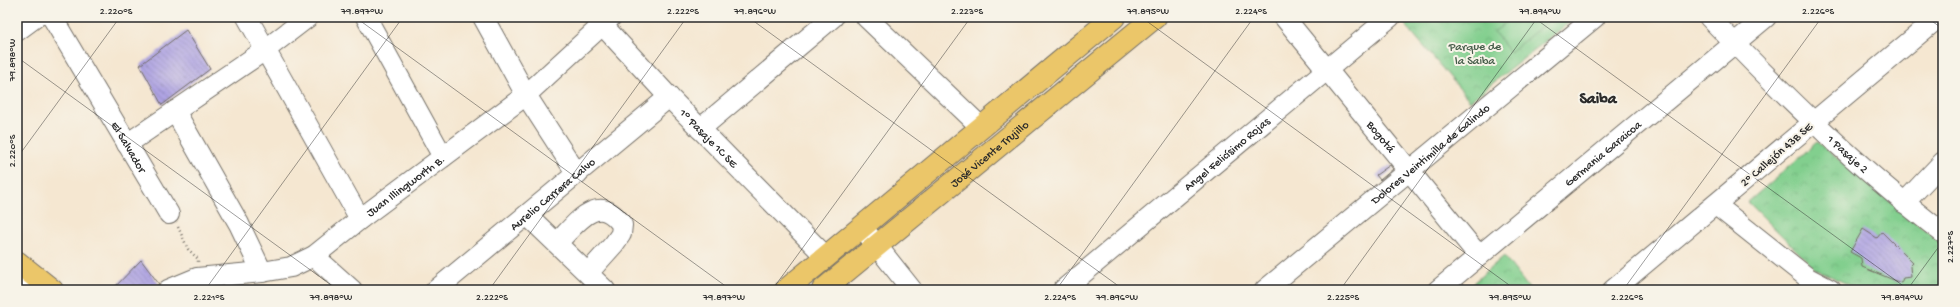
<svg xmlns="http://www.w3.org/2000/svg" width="1960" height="307" viewBox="0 0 1960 307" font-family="'Gochi Hand',sans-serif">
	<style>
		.park { fill: url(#park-crowns); stroke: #567d5c }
		.pitch { fill: #82cf8e; stroke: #567d5c }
		.building { fill: url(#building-back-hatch) }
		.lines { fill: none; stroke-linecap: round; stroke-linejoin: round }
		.minor-casing { stroke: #726d65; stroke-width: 22 }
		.major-casing { stroke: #726d65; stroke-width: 24 }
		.path { stroke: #726d65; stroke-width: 2.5; stroke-dasharray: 1 3; stroke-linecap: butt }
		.minor { stroke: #fff; stroke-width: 20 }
		.major { stroke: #ebc669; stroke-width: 22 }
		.ticks { fill: none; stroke: #2b2b2b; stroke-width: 1; stroke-opacity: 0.45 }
		.labels { text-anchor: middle; stroke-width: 4; stroke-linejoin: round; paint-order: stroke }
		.park-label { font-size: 12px; fill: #455c49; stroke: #f7f3e8 }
		.street-label { font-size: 12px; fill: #2b2b2b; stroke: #f7f3e8 }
		.district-label { font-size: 16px; font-weight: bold; fill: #2b2b2b; stroke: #f7f3e8 }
		.neatline { fill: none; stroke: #2b2b2b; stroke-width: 1.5 }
		.ticks-label { font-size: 10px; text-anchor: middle; fill: #2b2b2b }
	</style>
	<defs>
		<pattern id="park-crowns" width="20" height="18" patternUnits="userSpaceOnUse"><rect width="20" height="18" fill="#82cf8e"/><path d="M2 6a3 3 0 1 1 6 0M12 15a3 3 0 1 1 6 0" fill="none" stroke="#70b27b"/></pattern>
		<pattern id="building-back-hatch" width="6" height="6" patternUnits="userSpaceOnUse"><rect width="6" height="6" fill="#aea3e2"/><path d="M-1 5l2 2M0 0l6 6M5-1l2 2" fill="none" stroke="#8e85b7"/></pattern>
	</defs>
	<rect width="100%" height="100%" fill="#f7f3e8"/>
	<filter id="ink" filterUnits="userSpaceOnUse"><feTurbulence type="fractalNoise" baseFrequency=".025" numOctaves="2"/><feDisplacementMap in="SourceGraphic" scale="8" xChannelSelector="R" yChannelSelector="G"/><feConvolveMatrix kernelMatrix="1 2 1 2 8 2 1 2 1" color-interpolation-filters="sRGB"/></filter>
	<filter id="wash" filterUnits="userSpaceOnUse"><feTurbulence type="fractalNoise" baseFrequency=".012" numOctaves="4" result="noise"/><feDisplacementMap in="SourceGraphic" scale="16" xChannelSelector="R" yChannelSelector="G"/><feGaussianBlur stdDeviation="0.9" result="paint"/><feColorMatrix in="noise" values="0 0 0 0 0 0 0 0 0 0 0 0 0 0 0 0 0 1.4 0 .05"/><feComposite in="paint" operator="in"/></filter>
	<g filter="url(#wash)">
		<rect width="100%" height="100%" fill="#f5e7d1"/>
		<path class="park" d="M1411,17H1576L1470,101L1404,23Z
			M1817,142L1943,244V290H1860L1815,269L1748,202Z
			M1504,256L1530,290H1465Z"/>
		<path class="pitch" d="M1513,17H1552V18L1510,52L1494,32Z"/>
		<g id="blocks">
			<path class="building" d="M186,30L210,69L162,105L140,65Z
				M1390,165L1393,169L1380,180L1376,175Z
				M1863,229L1877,238L1882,232L1913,263L1910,266L1911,277L1903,278L1901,283L1862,267L1861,258L1850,252Z
				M141,260L159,284L148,290H112Z"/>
		</g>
	</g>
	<g filter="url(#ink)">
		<use href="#blocks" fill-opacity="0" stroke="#726d65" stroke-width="1"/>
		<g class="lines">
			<g class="minor-casing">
				<g id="minor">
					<path id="s1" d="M52,17L169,214"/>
					<path d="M247,17L360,219"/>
					<path d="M366,17L443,157"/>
					<path d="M483,17L526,95L577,174"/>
					<path id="s2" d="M595,17L669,97L826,257"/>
					<path d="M866,17L981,127"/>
					<path id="s3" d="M1284,17L1479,256"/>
					<path id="s4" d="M1709,17C1782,93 1859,169 1943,233"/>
					<path d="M17,31L36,17"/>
					<path d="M175,111L239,224L262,272"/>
					<path d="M700,129L833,17"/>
					<path d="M127,144L265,50L308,17"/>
					<path d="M1904,203L1943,162"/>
					<path d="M1716,205L1808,278L1831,290"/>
					<path d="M527,215L605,290"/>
					<path d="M862,227L912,290"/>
					<path d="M557,243C576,224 598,190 622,225L621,234L614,244L588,273"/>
					<path d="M314,256L352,290"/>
					<path d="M17,287L20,290"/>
					<path id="s5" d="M168,290L197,278L262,272L291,267L314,256L360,219L526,95L611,17"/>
					<path id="s6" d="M436,290L669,97"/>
					<path id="s7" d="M1063,290L1390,17"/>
					<path id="s8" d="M1265,290L1595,17"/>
					<path id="s9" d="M1438,290L1766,17"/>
					<path d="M1613,290L1939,17"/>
				</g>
			</g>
			<g class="major-casing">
				<g id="major">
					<path d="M17,262L52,290"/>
					<path d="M786,290L1114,17"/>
					<path id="s10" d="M823,290L1155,17"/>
				</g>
			</g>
			<path class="path" d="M178,227L188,249L198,259V262"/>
			<use href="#minor" class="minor"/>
			<use href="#major" class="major"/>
		</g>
	</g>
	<path class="ticks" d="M355,17L731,290M748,17L1124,290M1141,17L1516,290M1533,17L1909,290M1926,17L1943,29M17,57L338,290M17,158L120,17M205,290L403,17M489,290L687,17M772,290L971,17M1056,290L1254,17M1340,290L1538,17M1623,290L1822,17M1907,290L1943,241"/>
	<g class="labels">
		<g class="park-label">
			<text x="1475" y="50">Parque de<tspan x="1475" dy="14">la Saiba</tspan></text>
		</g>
		<g class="street-label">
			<text dy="4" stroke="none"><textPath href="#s3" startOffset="154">Bogotá</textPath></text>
			<text dy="4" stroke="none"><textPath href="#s2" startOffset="166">1° Pasaje 1C SE</textPath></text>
			<text dy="4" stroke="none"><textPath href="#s1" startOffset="151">El Salvador</textPath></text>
			<text dy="4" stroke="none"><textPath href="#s10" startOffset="215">José Vicente Trujillo</textPath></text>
			<text dy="4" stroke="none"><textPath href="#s7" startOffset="213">Angel Felicísimo Rojas</textPath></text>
			<text dy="4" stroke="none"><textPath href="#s8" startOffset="214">Dolores Veintimilla de Galindo</textPath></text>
			<text dy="4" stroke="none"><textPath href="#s4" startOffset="195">1 Pasaje 2</textPath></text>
			<text dy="4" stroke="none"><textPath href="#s9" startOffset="214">Germania Garaicoa</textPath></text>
			<text transform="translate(1776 154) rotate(-41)" y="4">2º Callejón 43B SE</text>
			<text dy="4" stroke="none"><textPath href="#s5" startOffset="267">Juan Illingworth B.</textPath></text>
			<text dy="4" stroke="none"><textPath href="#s6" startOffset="151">Aurelio Carrera Calvo</textPath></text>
		</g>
		<g class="district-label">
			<text x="1598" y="103">Saiba</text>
		</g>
	</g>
	<rect width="1960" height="307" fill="none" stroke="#f7f3e8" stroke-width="44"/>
	<rect x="22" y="22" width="1916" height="263" class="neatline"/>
	<g class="ticks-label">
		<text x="116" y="14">2.220°S</text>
		<text x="362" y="14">79.897°W</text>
		<text x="683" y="14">2.222°S</text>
		<text x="755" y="14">79.896°W</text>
		<text x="967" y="14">2.223°S</text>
		<text x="1148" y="14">79.895°W</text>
		<text x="1251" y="14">2.224°S</text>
		<text x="1540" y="14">79.894°W</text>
		<text x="1818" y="14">2.226°S</text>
		<text transform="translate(11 60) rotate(-90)" y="4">79.898°W</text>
		<text transform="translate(11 151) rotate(-90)" y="4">2.220°S</text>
		<text transform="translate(1949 247) rotate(-90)" y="4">2.227°S</text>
		<text x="209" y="300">2.221°S</text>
		<text x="331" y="300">79.898°W</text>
		<text x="492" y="300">2.222°S</text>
		<text x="724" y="300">79.897°W</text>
		<text x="1060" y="300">2.224°S</text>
		<text x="1117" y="300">79.896°W</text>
		<text x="1343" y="300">2.225°S</text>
		<text x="1510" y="300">79.895°W</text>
		<text x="1627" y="300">2.226°S</text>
		<text x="1902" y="300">79.894°W</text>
	</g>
</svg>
